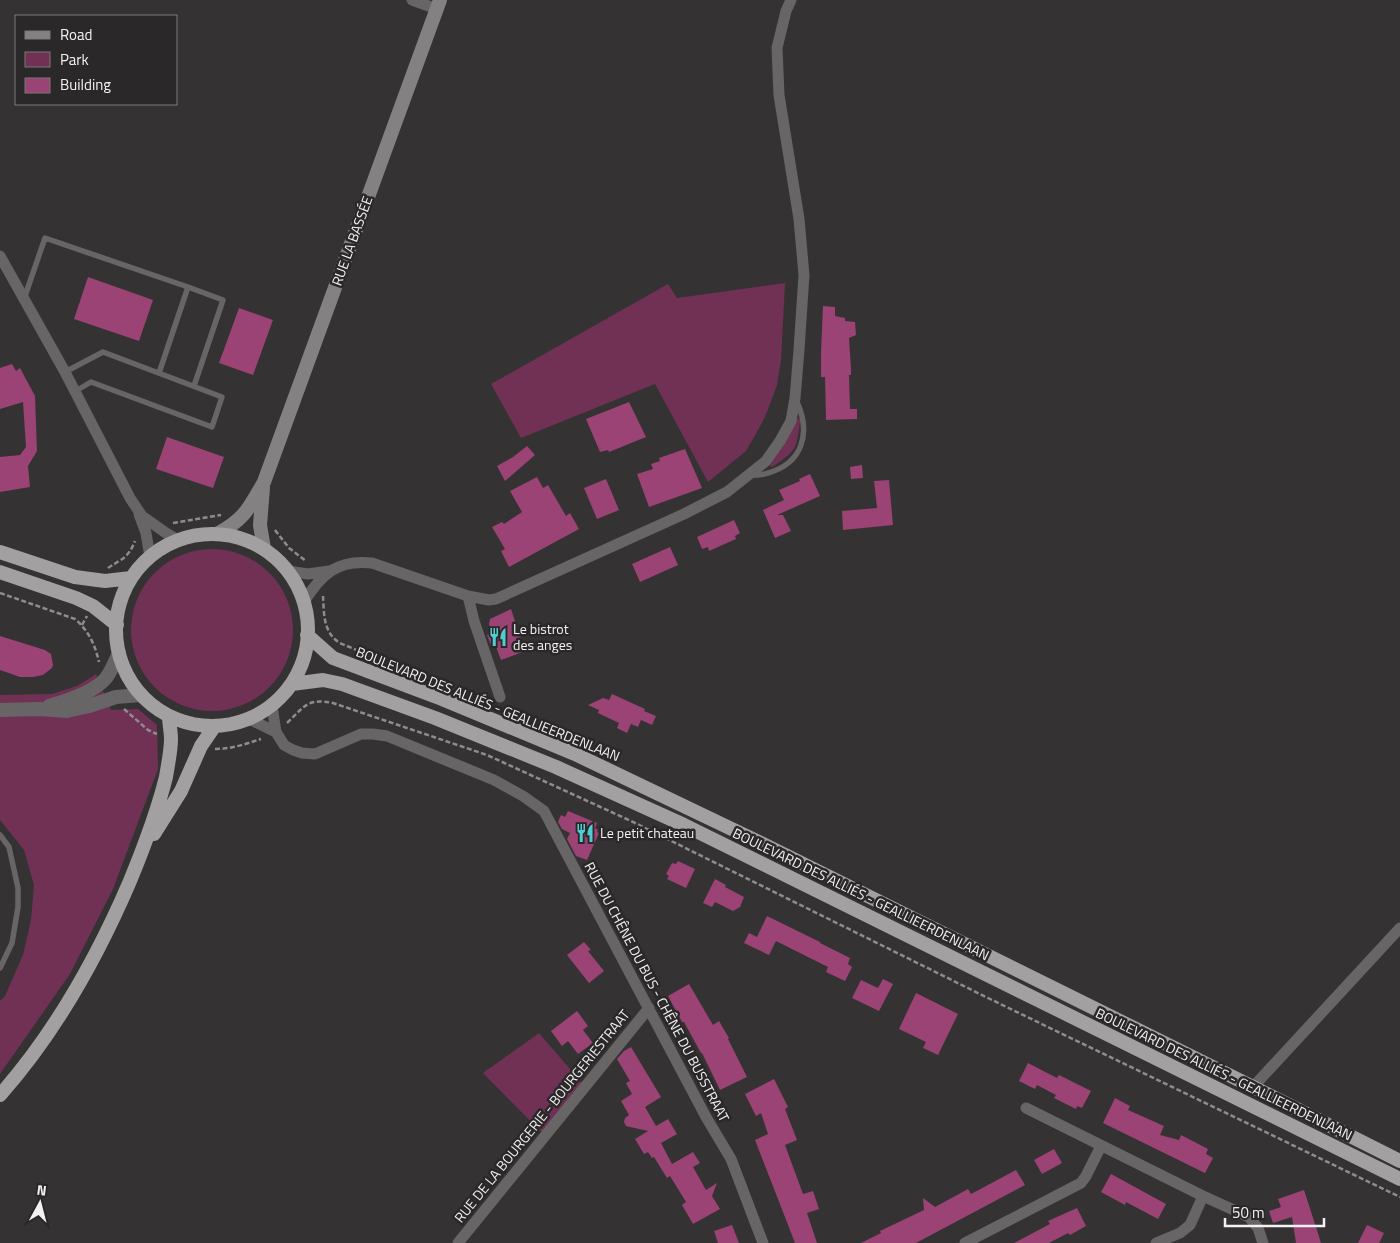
<svg xmlns="http://www.w3.org/2000/svg" width="1400" height="1243" viewBox="0 0 1400 1243" font-family="'Titillium Web',sans-serif">
	<style>
		.green { fill: #703155 }
		.building { fill: #9a4374 }
		.lines { fill: none; stroke-linecap: round; stroke-linejoin: round }
		.path { stroke: #8f8c8d; stroke-width: 2.5; stroke-dasharray: 5 2.5; stroke-linecap: butt }
		.service { stroke: #676566; stroke-width: 5.5 }
		.minor { stroke: #676566; stroke-width: 11 }
		.tertiary { stroke: #676566; stroke-width: 14 }
		.secondary { stroke: #838182; stroke-width: 14 }
		.trunk { stroke: #a3a0a2; stroke-width: 14 }
		.labels { text-anchor: middle; stroke-width: 5; stroke-linejoin: round; paint-order: stroke }
		.street-label { font-size: 14px; fill: #f3f1f2; stroke: #2b2829 }
		.poi-label { font-size: 14px; fill: #f3f1f2; stroke: #2b2829; text-anchor: start }
	</style>
	<rect width="100%" height="100%" fill="#353233"/>
	<path class="green" d="M785,283L781,360L777,385L767,412L762,423L746,451L708,482L655,384L521,438L491,384L668,284L677,298Z
		M799,418L800,421C797,449 796,451 772,467L770,466L785,443L797,419Z
		M131 630a81 81 0 1 1 162 0a81 81 0 1 1-162 0Z
		M96,674L111,710L138,709L157,725L158,769L113,889L70,974L0,1074V1001L5,996L23,955L31,920L34,885L24,850L0,820V695L52,694L77,686Z
		M539,1033L582,1083L542,1133L483,1073Z"/>
	<path class="building" d="M88,277L153,300L139,341L74,319Z
		M823,306L835,307V316L845,318V321L855,322L856,335L849,338L851,369V375H849L850,409H857V419L826,420L825,377H821V352Z
		M239,308L273,320L253,375L219,363Z
		M12,364L16,371L20,368L35,396L37,451L28,466L30,487L0,492V457L20,455L26,447L23,402L0,409V368Z
		M629,402L646,437L609,452L608,450L600,452L586,419Z
		M167,437L224,457L213,488L156,469Z
		M527,446L535,455L505,481L497,466L513,457Z
		M685,449L702,488L649,507L637,474L653,469L651,464L660,461L659,458Z
		M862,465L863,478L851,479L850,467Z
		M810,474L820,496L777,515H783L791,531L775,538L763,510L784,500L779,490L800,481L799,479Z
		M537,477L543,488L548,485L566,516L570,513L579,529L509,567L501,551L505,549L492,527L502,522L504,524L522,512L510,491Z
		M606,479L619,510L597,519L584,488Z
		M889,480L893,525L843,530L842,511L877,508L874,481Z
		M734,520L740,533L735,536L736,539L709,551L708,547L702,549L697,537Z
		M670,547L678,565L640,582L632,564Z
		M511,609L525,651L501,660L495,644L491,645L487,635L492,633L489,624L490,619Z
		M0,636L45,650L51,654L53,665L52,668L43,675L33,677H20L0,670Z
		M612,694L645,709L644,711L656,716L652,725L641,720L638,727L631,724L627,733L617,728L619,723L598,713L599,710L588,705L603,698L609,700Z
		M568,811L597,823L595,828L598,830L597,832L599,833L587,860L576,856L567,839L570,833L562,829L558,822L561,815L565,817Z
		M678,861L695,869L686,888L667,879L669,876L666,874L672,863L676,864Z
		M715,879L726,885L725,887L744,897L740,907L733,911L715,902L712,907L703,903Z
		M767,916L820,942V943L850,958L848,964L852,967L845,981L826,972L828,967L776,941L769,955L744,943L749,933L757,937Z
		M584,942L591,950L588,951L604,971L589,983L567,955Z
		M883,979L893,984L879,1011L852,998L861,980L878,988Z
		M689,984L713,1025L719,1021L729,1038L728,1039L747,1077L720,1090L702,1053H701L684,1022H682L668,996Z
		M916,993L958,1014L938,1055L923,1048L926,1042L899,1029Z
		M577,1011L588,1026L583,1030L593,1043L578,1054L568,1041L562,1046L551,1031Z
		M631,1047L661,1097L645,1107L656,1126L668,1119L677,1134L661,1143L672,1164L693,1152L700,1163L693,1167L706,1190L717,1183L712,1196L720,1209L693,1224L682,1205L686,1202L670,1176L667,1178L654,1157L652,1158L648,1152L644,1154L635,1139L648,1131L626,1126L624,1122L625,1118L629,1115L621,1101L632,1094L626,1083L630,1081L617,1059L624,1051Z
		M1028,1063L1057,1078L1059,1075L1091,1091L1082,1108L1077,1106L1076,1109L1054,1098L1056,1095L1037,1085L1035,1089L1019,1081Z
		M774,1079L788,1107L785,1109L797,1140L785,1145L803,1194L813,1191L819,1209L807,1213L817,1243H795L755,1140L768,1134L761,1113L756,1116L745,1094Z
		M1115,1098L1130,1106L1128,1110L1164,1126L1160,1135L1179,1140L1181,1135L1208,1149L1206,1154L1213,1158L1205,1173L1103,1123Z
		M1054,1149L1062,1163L1042,1174L1034,1160Z
		M1016,1170L1025,1185L916,1243H861L881,1233L880,1231L924,1210L923,1198L935,1207L968,1189L971,1194Z
		M1111,1174L1166,1204L1158,1219L1126,1202L1125,1205L1101,1192Z
		M1304,1190L1316,1227L1321,1243H1296L1292,1217L1273,1223L1269,1211L1281,1207L1278,1199Z
		M1077,1208L1086,1226L1070,1235L1068,1233L1049,1243H1014L1050,1224L1048,1221Z
		M732,1225L739,1243H718L714,1231Z
		M1367,1225L1384,1233L1379,1243H1358Z"/>
	<g class="lines">
		<path class="path" d="M173,523L221,515
			M275,530L289,548L306,561
			M108,568C112,565 115,564 119,561C127,557 132,549 135,541
			M0,593L75,619C89,631 95,645 99,662
			M323,596C324,613 323,633 340,643C349,647 358,650 366,655
			M82,625L87,616
			M124,709L148,730L157,734
			M287,723C305,706 307,698 333,703L487,755L631,821L990,999L1400,1197
			M215,749C231,749 246,744 261,739"/>
		<path class="service" d="M24,299L45,238L188,287L223,300L194,386
			M65,372L103,352L222,397L212,427L91,382L74,392
			M159,373L188,287
			M752,475C757,475 763,475 768,473C803,463 811,433 797,402
			M0,835L9,847L18,888V907L12,943L0,968"/>
		<path class="minor" d="M412,0L437,9
			M0,256L65,372L130,498L142,516L166,533L178,540
			M139,514L146,533L150,557
			M288,571L308,574L329,571
			M468,596L474,621L500,697
			M304,602C321,574 338,559 372,563L468,596L489,600L496,599L684,514L727,492L766,461L780,441L791,421L795,398L799,350L804,275L799,219L779,95L777,48L786,11L791,0
			M272,706L276,732L284,745L293,750L302,753L315,754L361,734H373L387,736L494,780L523,796L544,811L706,1117L731,1159L763,1243
			M249,719L276,732
			M1253,1087L1400,928
			M1026,1108L1203,1196L1249,1217L1258,1228L1263,1243
			M458,1243L649,1008
			M965,1243L1081,1183L1086,1176L1101,1146
			M1156,1243L1180,1233L1190,1225L1203,1196"/>
		<path class="tertiary" d="M49,706C66,701 95,692 106,678C112,670 115,661 119,653
			M0,710L39,709L67,711L89,706L116,697L141,695"/>
		<path class="secondary" d="M263,488L260,525L264,549
			M217,534C245,519 249,508 264,482L440,0"/>
		<path class="trunk" d="M116 630a96 96 0 1 1 192 0a96 96 0 1 1-192 0Z
			M0,552L75,577L105,581L131,578
			M0,572L76,598L93,606L117,625
			M307,635L333,658L442,699L575,754L761,843L1253,1087L1400,1161
			M292,684L323,680L342,684L435,718L556,767L684,825L1400,1179
			M154,834L181,791L201,746L214,727
			M0,1095C56,1032 97,958 130,881C144,847 157,813 166,777C168,764 171,751 171,739C171,731 169,724 169,716"/>
	</g>
	<defs>
		<g id="restaurant-bare" transform="scale(1.5)"><path d="M-5-6h1v4h1v-4h1v4h1v-4h1v5L-1.5 .5V6h-2V.5L-5-1ZM5-6V6H3V1.5H1.5Q1.5-4 5-6Z" fill="#52cdcf" stroke="#2b2829" stroke-width="2.5" paint-order="stroke"/></g>
	</defs>
	<g fill-rule="evenodd">
		<use href="#restaurant-bare" x="498" y="637"/>
		<use href="#restaurant-bare" x="585" y="833"/>
	</g>
	<g class="labels">
		<g class="street-label">
			<text transform="translate(352 241) rotate(-70)" y="5">RUE LA BASSÉE</text>
			<text transform="translate(488 704) rotate(22)" y="5">BOULEVARD DES ALLIÉS - GEALLIEERDENLAAN</text>
			<text transform="translate(861 894) rotate(26)" y="5">BOULEVARD DES ALLIÉS - GEALLIEERDENLAAN</text>
			<text transform="translate(657 992) rotate(62)" y="5">RUE DU CHÊNE DU BUS - CHÊNE DU BUSSTRAAT</text>
			<text transform="translate(1224 1074) rotate(26)" y="5">BOULEVARD DES ALLIÉS - GEALLIEERDENLAAN</text>
			<text transform="translate(542 1116) rotate(-51)" y="5">RUE DE LA BOURGERIE - BOURGERIESTRAAT</text>
		</g>
		<g class="poi-label">
			<text x="513" y="634">Le bistrot<tspan x="513" dy="16">des anges</tspan></text>
			<text x="600" y="838">Le petit chateau</text>
		</g>
	</g>
	<rect x="15" y="15" width="162" height="90" fill="#2b2829" stroke="#7b7879"/>
	<rect x="25" y="31" width="25" height="8" fill="#838182" stroke="#7b7879"/>
	<text x="60" y="40" font-size="15" fill="#f3f1f2">Road</text>
	<rect x="25" y="52" width="25" height="15" fill="#703155" stroke="#7b7879"/>
	<text x="60" y="65" font-size="15" fill="#f3f1f2">Park</text>
	<rect x="25" y="78" width="25" height="15" fill="#9a4374" stroke="#7b7879"/>
	<text x="60" y="90" font-size="15" fill="#f3f1f2">Building</text>
	<g transform="translate(40 1203) rotate(7)" stroke="#2b2829" stroke-width="4" paint-order="stroke">
	<path d="M0-4L9 19L0 12L-9 19Z" fill="#f3f1f2"/>
	<text y="-8" font-size="14" font-weight="bold" text-anchor="middle" fill="#f3f1f2">N</text>
	</g>
	<path d="M1225 1218v8h99v-8" fill="none" stroke="#f3f1f2" stroke-width="2.5"/>
	<text x="1232" y="1218" font-size="15" fill="#f3f1f2" stroke="#2b2829" stroke-width="4" paint-order="stroke">50 m</text>
</svg>
